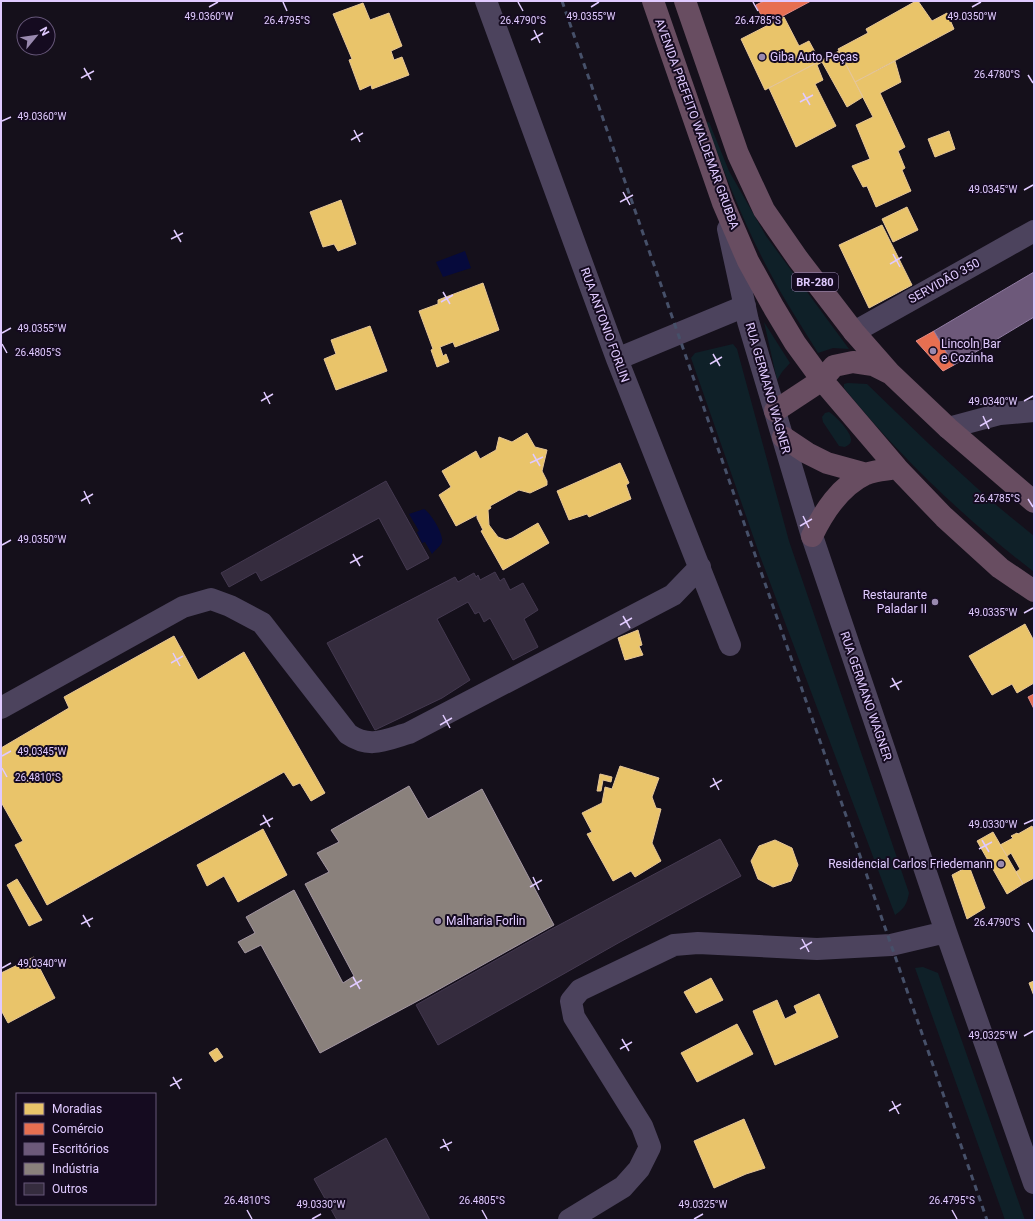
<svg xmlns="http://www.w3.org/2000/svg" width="1035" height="1221" viewBox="0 0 1035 1221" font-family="Roboto,sans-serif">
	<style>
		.green { fill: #0f2028 }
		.water { fill: #060a3c }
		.homes { fill: #e9c46a; stroke: #e6c697 }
		.shops { fill: #e76f51; stroke: #e58a85 }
		.offices { fill: #6d597a; stroke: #907ba2 }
		.industry { fill: #8a817c; stroke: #a497a3 }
		.building { fill: #352c3e; stroke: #443950 }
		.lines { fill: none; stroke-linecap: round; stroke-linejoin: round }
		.minor { stroke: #4c435d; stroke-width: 22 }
		.highway { stroke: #684d61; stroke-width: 22 }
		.rail { stroke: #465069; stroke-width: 3; stroke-dasharray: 6 5; stroke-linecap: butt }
		.ticks { fill: none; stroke: #e0caff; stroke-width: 1.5 }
		.poi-dot { fill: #9989af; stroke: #150b20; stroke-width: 1.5 }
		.labels { text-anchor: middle; stroke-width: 4; stroke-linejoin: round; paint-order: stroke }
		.shield { fill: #150b20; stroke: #a391bc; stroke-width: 1 }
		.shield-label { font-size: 11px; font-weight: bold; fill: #e0caff }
		.poi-label { font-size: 12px; fill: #e0caff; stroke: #150b20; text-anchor: start }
		.street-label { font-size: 12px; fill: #e0caff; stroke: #150b20 }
		.ticks-label { font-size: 10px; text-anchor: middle; fill: #e0caff; stroke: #150b20; stroke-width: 4; stroke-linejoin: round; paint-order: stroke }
	</style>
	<rect width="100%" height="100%" fill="#15101b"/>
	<path class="green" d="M709,122L729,171L766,236L849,349L833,348L818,353C801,325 783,298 768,269C743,222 724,172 706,123Z
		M764,322L790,363L782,372L777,380Z
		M733,344L737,349L789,541L909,893C907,904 904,909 895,915L760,556L691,358L695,353Z
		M848,383L867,384L929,444L990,500L1034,536V572C964,518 900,457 844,388V384Z
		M829,412C835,415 852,433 851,440C851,444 848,445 845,447L839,446L823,422L822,417L825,413Z
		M923,967L938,973L1025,1220H1005L915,968Z"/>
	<path class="water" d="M465,251L471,268L443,277L436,262Z
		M424,509C430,512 444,534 442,542C441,546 435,550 432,554L425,542L422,543L417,532L419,531L409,514Z"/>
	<path class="homes" d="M916,1H918L932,21L947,13L954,29L855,82L838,49L868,33L866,29Z
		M363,3L370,20L389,13L402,46L391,51L394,60L402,57L409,75L372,89L371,85L360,90L349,60L352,59L333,14Z
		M784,17L799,46L809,41L820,61L765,90L741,39Z
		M839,51L863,97L847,107L822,62L817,65L823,80L815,84L836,126L796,147L769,88Z
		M895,61L901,82L880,93L905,147L898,151L905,168L902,170L911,191L876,207L867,186L863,187L852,166L870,159L856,125L873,117L855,82Z
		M949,131L955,149L935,157L928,139Z
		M341,200L356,244L338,251L334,244L323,247L310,212Z
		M907,207L918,230L893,242L882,219Z
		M882,225L912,285L869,308L839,245Z
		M483,283L499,330L455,347L453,342L440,347L443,356L446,354L449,362L437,367L431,350L433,349L419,311L438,304V300Z
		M370,326L387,371L336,390L324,359L336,354L331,340Z
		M527,433L535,447L547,450L542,471L547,481V485L530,493L519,490L490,506L491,508L488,510L489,525L498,537L506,540L512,538L538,523L549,543L503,570L481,531L483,530L477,518V515L456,526L439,495L451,487L442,471L476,451L480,459L496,450L499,437L512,442Z
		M620,463L629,483L626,485L631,499L589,517L587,514L569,520L557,491Z
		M1025,624L1034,641V683L1017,693L1012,684L992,695L969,656Z
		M638,630L642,645L639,646L643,655L625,660L618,638Z
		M174,636L198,680L244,652L325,793L311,801L300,783L293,786L284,772L47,905L15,845L23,841L1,802V748L69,708L64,697Z
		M620,766L659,778L652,797L656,808L661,809L652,843L661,861L635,877L631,871L613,881L587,834L592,832L582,813L602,803L605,787L612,789Z
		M600,774L612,777L611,782L603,780L601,791H597Z
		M1032,826L1034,830V878L1023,884L1016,872L1020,869L1011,853L1007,856L1000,845L1013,838L1011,836L1017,833L1018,834Z
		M263,829L287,875L238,902L224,876L207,886L197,865Z
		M993,832L1023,884L1007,894L977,841Z
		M775,840L792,848L798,865L791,881L773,887L758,879L751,861L759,846Z
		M969,866L985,908L967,919L952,875Z
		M17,879L42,920L29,926L7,885Z
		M34,957L55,998L8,1023L1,1010V973Z
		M711,978L723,1000L696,1013L684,992Z
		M1034,981V996L1029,983Z
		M819,994L838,1037L775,1065L753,1011L777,1000L785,1019L797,1013L794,1006Z
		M737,1024L753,1054L697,1082L681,1053Z
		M217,1048L223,1057L215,1062L209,1053Z
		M744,1119L765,1168L746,1174L714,1188L694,1141Z"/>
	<path class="shops" d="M764,1H811L766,25L756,5Z
		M934,331L954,365L943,371L916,341Z
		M1034,694V709L1028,697Z"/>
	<path class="offices" d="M1034,272V317L954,365L934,331Z"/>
	<path class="industry" d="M409,786L428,819L482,789L554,925L427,996L320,1053L261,945L245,953L238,942L255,933L246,917L294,890L343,983L354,976L305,884L329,872L317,853L339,842L331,830Z"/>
	<path class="building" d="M386,481L429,558L407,570L379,518L261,581L256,572L229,587L221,573Z
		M495,572L500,581L504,578L510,590L523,583L538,610L524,619L538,647L513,660L490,618L484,622L479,612L475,614L468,602L437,619L470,680L442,698L375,730L327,643L455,577L458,582L474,573L476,577L478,575L480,580Z
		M720,839L741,876L620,942L438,1045L416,1005L548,931Z
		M386,1138L430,1220H337L314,1179Z"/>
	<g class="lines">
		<path class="minor" d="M486,1L617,359L730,645
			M728,229L748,321L812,536L946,932L1034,1183
			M854,332L1034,231
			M617,359L745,306
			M948,428L1000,414L1034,411
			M1,708L183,607L211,599L230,606L262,623L348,734C370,749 385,740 409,733L673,595L700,567
			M569,1220L623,1187L639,1169L650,1147L642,1126L574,1017L571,1001L580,990L674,945L698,943L817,949L891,945L946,932"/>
		<path class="highway" d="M653,1L723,203L748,261L774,308L795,343L822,380L897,468L944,517L1000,568L1034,591
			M685,1L738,154L764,210L798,259L854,332L890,373L948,428L1034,502
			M775,411L822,380L834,366L853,362L873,365L889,373
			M783,437L807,453L827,463L867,474
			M812,536C824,511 840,486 866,474C876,470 887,470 897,468"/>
		<path class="rail" d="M562,1L987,1220"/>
	</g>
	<path class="ticks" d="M283,2L287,11M518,2L523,11M753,2L758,11M209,7L218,2M591,7L599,2M972,7L981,2M534,30L540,43M531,40L543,33M84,68L91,80M1028,75L1033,83M81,78L94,71M803,93L810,105M800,102L813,95M2,121L11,117M354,130L360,142M351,140L363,133M1024,190L1033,185M623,192L630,205M620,202L633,195M174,230L181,242M171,239L183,233M893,254L900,267M890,264L902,257M443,292L450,304M441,302L453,295M2,333L11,328M2,344L7,353M713,354L720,366M710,364L722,357M264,392L270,404M261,401L273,394M1024,401L1033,396M983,416L989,429M980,426L992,419M533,454L540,466M530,463L543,457M84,491L90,504M1028,499L1033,507M81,501L93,494M803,516L809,528M800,526L812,519M2,545L11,540M353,554L360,566M350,563L363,556M1024,613L1033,608M623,616L630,628M620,625L632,618M173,653L180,666M171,663L183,656M892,678L899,690M890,687L902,681M443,715L450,728M440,725L452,718M2,756L11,751M2,768L7,777M713,778L719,790M710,787L722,780M263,815L270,827M1024,824L1033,820M260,825L273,818M982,840L989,852M979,849L992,842M533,877L539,890M530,887L542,880M83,915L90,927M1028,923L1033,932M81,924L93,918M802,939L809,952M800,949L812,942M2,968L11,963M353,977L360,989M350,987L362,980M1024,1036L1033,1031M622,1039L629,1051M620,1049L632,1042M173,1077L180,1089M170,1086L182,1079M892,1101L899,1114M889,1111L901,1104M443,1139L449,1151M440,1148L452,1142M247,1210L252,1219M482,1210L487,1219M952,1210L957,1219M312,1219L321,1214M694,1219L703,1214"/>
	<g class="poi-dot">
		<circle cx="762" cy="57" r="4"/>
		<circle cx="933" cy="351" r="4"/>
		<circle cx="935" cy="602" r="4"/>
		<circle cx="1001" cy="864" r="4"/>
		<circle cx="438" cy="921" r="4"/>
	</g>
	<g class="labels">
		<rect class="shield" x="792" y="273" width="46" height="18" rx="3"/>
		<g class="shield-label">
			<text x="815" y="286">BR-280</text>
		</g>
		<g class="poi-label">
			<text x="770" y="61">Giba Auto Peças</text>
			<text x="941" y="348">Lincoln Bar<tspan x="941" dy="14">e Cozinha</tspan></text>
			<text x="927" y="599" text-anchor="end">Restaurante<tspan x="927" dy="14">Paladar II</tspan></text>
			<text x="993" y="868" text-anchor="end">Residencial Carlos Friedemann</text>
			<text x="446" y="925">Malharia Forlin</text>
		</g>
		<g class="street-label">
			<text transform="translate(697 124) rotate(70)" y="4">AVENIDA PREFEITO WALDEMAR GRUBBA</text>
			<text transform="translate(944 281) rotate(-29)" y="4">SERVIDÃO 350</text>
			<text transform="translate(605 325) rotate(70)" y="4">RUA ANTONIO FORLIN</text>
			<text transform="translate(768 388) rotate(74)" y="4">RUA GERMANO WAGNER</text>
			<text transform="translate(866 696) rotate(71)" y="4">RUA GERMANO WAGNER</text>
		</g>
	</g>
	<g class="ticks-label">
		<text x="209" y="20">49.0360°W</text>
		<text x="591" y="20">49.0355°W</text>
		<text x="972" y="20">49.0350°W</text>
		<text x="287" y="24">26.4795°S</text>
		<text x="523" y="24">26.4790°S</text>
		<text x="758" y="24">26.4785°S</text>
		<text x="997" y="78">26.4780°S</text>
		<text x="42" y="120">49.0360°W</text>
		<text x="993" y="193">49.0345°W</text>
		<text x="42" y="332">49.0355°W</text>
		<text x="38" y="356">26.4805°S</text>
		<text x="993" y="405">49.0340°W</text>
		<text x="997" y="502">26.4785°S</text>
		<text x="42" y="543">49.0350°W</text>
		<text x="993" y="616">49.0335°W</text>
		<text x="42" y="755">49.0345°W</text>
		<text x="38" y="781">26.4810°S</text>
		<text x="993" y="828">49.0330°W</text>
		<text x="997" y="926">26.4790°S</text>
		<text x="42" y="967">49.0340°W</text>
		<text x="993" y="1039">49.0325°W</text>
		<text x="247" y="1204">26.4810°S</text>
		<text x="482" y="1204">26.4805°S</text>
		<text x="952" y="1204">26.4795°S</text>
		<text x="321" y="1208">49.0330°W</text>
		<text x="703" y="1208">49.0325°W</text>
	</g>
	<rect width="1035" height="1221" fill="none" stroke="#e0caff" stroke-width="4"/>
	<rect x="16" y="1093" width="140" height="112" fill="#150b20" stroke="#665779"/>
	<rect x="24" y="1103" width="20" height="12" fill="#e9c46a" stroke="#665779"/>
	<text x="52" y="1113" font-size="12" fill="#e0caff">Moradias</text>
	<rect x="24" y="1123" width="20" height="12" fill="#e76f51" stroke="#665779"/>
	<text x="52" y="1133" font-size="12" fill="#e0caff">Comércio</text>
	<rect x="24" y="1143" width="20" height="12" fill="#6d597a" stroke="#665779"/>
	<text x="52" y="1153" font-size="12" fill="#e0caff">Escritórios</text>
	<rect x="24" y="1163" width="20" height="12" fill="#8a817c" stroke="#665779"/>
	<text x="52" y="1173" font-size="12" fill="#e0caff">Indústria</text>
	<rect x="24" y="1183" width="20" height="12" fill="#352c3e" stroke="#665779"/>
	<text x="52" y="1193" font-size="12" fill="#e0caff">Outros</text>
	<g transform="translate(36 36) rotate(61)"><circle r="19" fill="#150b20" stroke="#665779"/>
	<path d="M0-3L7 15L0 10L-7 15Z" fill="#9989af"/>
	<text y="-6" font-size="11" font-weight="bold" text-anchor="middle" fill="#e0caff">N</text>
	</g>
</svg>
